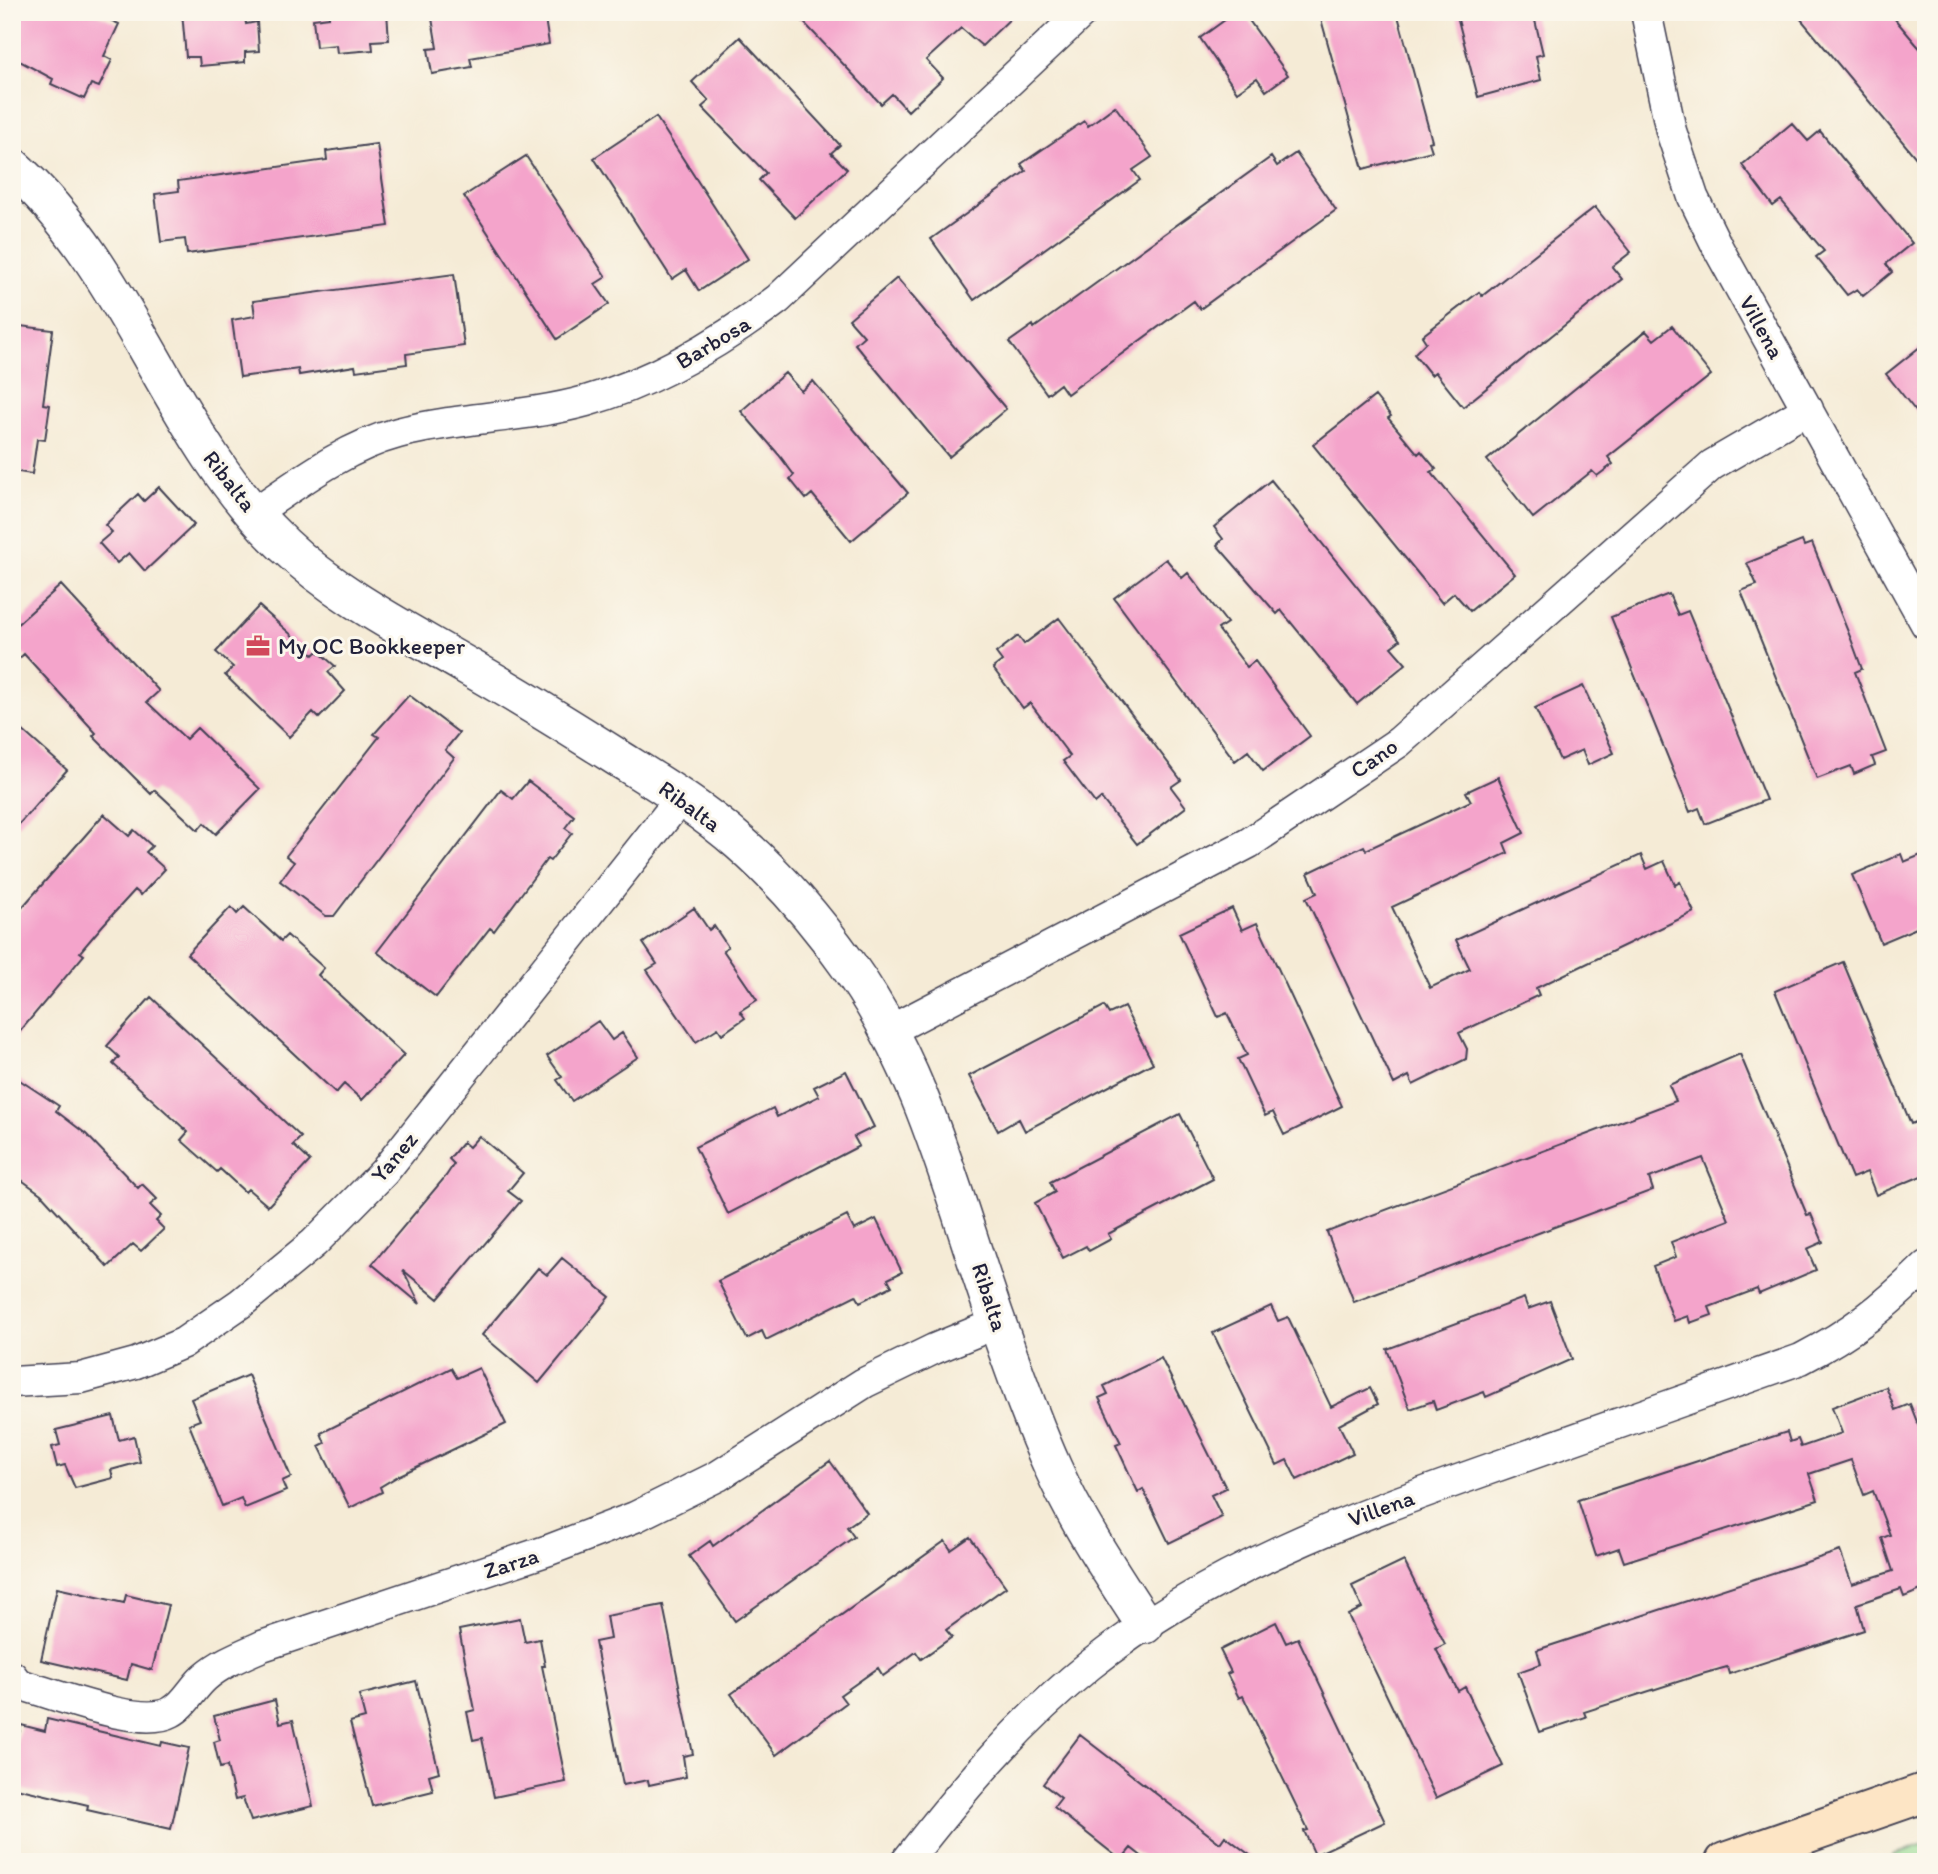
<svg xmlns="http://www.w3.org/2000/svg" width="1938" height="1874" viewBox="0 0 1938 1874" font-family="Itim,sans-serif">
	<style>
		.green { fill: #99dc94; stroke: #5e7f68; stroke-width: 2 }
		.building { fill: #f4a4cb }
		.lines { fill: none; stroke-linecap: round; stroke-linejoin: round }
		.minor-casing { stroke: #424052; stroke-width: 33 }
		.tertiary-casing { stroke: #424052; stroke-width: 40 }
		.secondary-casing { stroke: #424052; stroke-width: 42 }
		.minor { stroke: #fff; stroke-width: 30 }
		.tertiary { stroke: #fff; stroke-width: 37 }
		.secondary { stroke: #fde5c5; stroke-width: 38 }
		.labels { text-anchor: middle; stroke-width: 6; stroke-linejoin: round; paint-order: stroke }
		.street-label { font-size: 23px; fill: #22223b; stroke: #fbf7ec }
		.poi-label { font-size: 23px; fill: #22223b; stroke: #fbf7ec; text-anchor: start }
	</style>
	<rect width="100%" height="100%" fill="#fbf7ec"/>
	<filter id="ink" filterUnits="userSpaceOnUse"><feTurbulence type="fractalNoise" baseFrequency=".0143" numOctaves="2"/><feDisplacementMap in="SourceGraphic" scale="14" xChannelSelector="R" yChannelSelector="G"/><feConvolveMatrix kernelMatrix="1 2 1 2 8 2 1 2 1" color-interpolation-filters="sRGB"/></filter>
	<filter id="wash" filterUnits="userSpaceOnUse"><feTurbulence type="fractalNoise" baseFrequency=".00686" numOctaves="4" result="noise"/><feDisplacementMap in="SourceGraphic" scale="28" xChannelSelector="R" yChannelSelector="G"/><feGaussianBlur stdDeviation="1.57" result="paint"/><feColorMatrix in="noise" values="0 0 0 0 0 0 0 0 0 0 0 0 0 0 0 0 0 1.4 0 .05"/><feComposite in="paint" operator="in"/></filter>
	<g filter="url(#wash)">
		<rect width="100%" height="100%" fill="#f5ebd6"/>
		<path class="green" d="M1926,1843V1862H1894V1855Z"/>
		<g id="blocks">
			<path class="building" d="M12,12H93L119,24L104,56L112,60L99,87L91,84L84,99L51,84L53,79L12,57Z
				M182,12H244L246,24L257,22L259,51L245,52V62L200,66L199,57H186Z
				M329,12H387L389,40L372,41L373,50L337,53L336,45L316,47L313,19L329,17Z
				M431,12H544L549,44L470,58L472,67L432,74L428,49L437,48Z
				M794,12H1017L982,46L961,28L926,60L943,78L908,111L892,94L881,104Z
				M1236,12H1243L1288,75L1266,91L1257,78L1237,92L1200,38Z
				M1319,12H1397L1432,141L1429,142L1432,151L1363,169Z
				M1456,12H1533L1543,54L1536,56L1541,80L1478,97Z
				M1795,12H1889L1916,44L1926,55V170Z
				M740,37L840,145L831,153L847,169L795,218L759,180L766,173L702,107L709,101L692,82Z
				M1115,106L1152,157L1133,170L1140,180L974,300L931,239L1026,171L1021,164L1084,121L1088,126Z
				M656,117L748,259L699,291L686,270L672,279L594,158Z
				M1792,123L1808,141L1820,131L1912,243L1886,264L1892,272L1863,296L1857,289L1847,295L1816,257L1824,251L1781,200L1773,206L1742,165Z
				M377,144L389,226L187,254L185,239L161,242L155,194L179,191L178,181L327,160L326,151Z
				M1296,153L1336,210L1200,309L1194,301L1067,394L1060,384L1047,394L1009,342L1033,325L1034,328L1271,157L1277,166Z
				M526,156L606,277L595,284L609,304L557,339L464,196Z
				M1595,207L1631,252L1612,267L1622,279L1463,407L1435,372L1431,375L1414,354L1426,342L1422,336L1479,292L1482,296Z
				M454,274L464,346L406,354L407,364L356,371L355,366L299,375L298,369L240,377L232,320L255,316L253,301Z
				M897,278L1006,409L949,457L855,344L864,336L849,319Z
				M12,325L53,330L43,404L50,405L45,440L37,439L32,474L12,471Z
				M1672,326L1711,375L1608,457L1613,464L1597,476L1592,471L1533,518L1487,460L1646,331L1654,340Z
				M1926,342V424L1886,374Z
				M785,373L801,391L813,381L908,493L851,541L812,494L806,499L790,479L794,475L779,455L741,411Z
				M1375,396L1391,416L1388,418L1418,454L1421,451L1436,469L1431,472L1515,574L1470,611L1454,593L1442,603L1313,445Z
				M1271,480L1400,640L1391,647L1406,664L1357,704L1284,614L1281,610L1277,614L1217,545L1223,539L1214,527Z
				M159,487L194,525L145,571L129,553L117,563L99,543L112,532L105,525L138,494L144,501Z
				M1802,541L1804,546L1812,543L1851,639L1862,669L1855,672L1886,752L1872,757L1875,765L1854,774L1851,766L1817,779L1741,591L1757,585L1747,563Z
				M1166,559L1182,578L1188,573L1227,623L1218,629L1247,667L1255,661L1310,736L1263,771L1248,751L1235,761L1114,598Z
				M61,585L159,691L147,702L186,739L197,728L260,789L216,834L204,823L198,830L155,790L151,794L93,736L96,733L24,654L12,665V629Z
				M1669,594L1678,615L1688,611L1766,800L1705,824L1699,808L1690,812L1611,617Z
				M259,606L314,655L318,651L335,666L328,672L345,691L319,718L313,712L289,737L225,675L233,667L216,652Z
				M1059,618L1181,780L1171,787L1186,807L1137,844L1101,798L1095,803L1063,761L1070,756L1030,703L1023,708L993,668L1002,661L996,653L1018,636L1024,644Z
				M1583,686L1614,753L1588,765L1582,750L1560,760L1535,708Z
				M409,695L459,733L445,750L454,758L334,916H326L280,881L294,862L286,856L379,737L374,734Z
				M12,721L67,770L12,832Z
				M1498,777L1524,833L1504,843L1508,853L1392,907L1430,988L1470,969L1456,940L1641,855L1647,869L1664,861L1675,885L1680,882L1694,912L1536,988L1539,995L1459,1033L1467,1049L1466,1059L1413,1085L1409,1076L1394,1084L1306,898L1317,893L1308,873L1364,846L1366,850L1471,801L1466,792Z
				M528,781L574,816L565,828L572,833L550,861L547,859L494,931L490,928L436,997L377,952L501,790L513,799Z
				M104,814L129,836L134,830L152,846L146,852L165,869L141,895L135,890L103,925L80,952L84,955L12,1041V919Z
				M1926,853V924L1881,943L1852,875L1901,854L1904,862Z
				M231,907L237,914L244,907L281,941L287,935L324,968L318,975L404,1055L362,1100L344,1084L336,1093L187,954Z
				M694,908L709,930L714,926L728,947L723,950L757,1000L740,1011L745,1018L722,1034L718,1028L696,1042L647,970L657,964L643,943Z
				M1232,908L1242,930L1257,923L1342,1106L1284,1135L1273,1112L1265,1116L1238,1059L1247,1055L1227,1013L1218,1017L1179,933Z
				M1843,962L1911,1124L1926,1118V1174L1876,1195L1867,1172L1852,1178L1775,991Z
				M151,997L301,1137L293,1145L310,1161L268,1206L248,1189L245,1192L220,1169L217,1172L181,1140L188,1132L113,1064L119,1057L107,1046Z
				M1104,1006L1109,1014L1124,1007L1153,1063L1025,1131L1019,1119L998,1131L969,1076Z
				M598,1021L612,1040L622,1033L638,1057L572,1101L557,1080L562,1077L547,1056Z
				M1740,1054L1807,1215L1811,1214L1823,1242L1807,1249L1816,1270L1759,1294L1757,1289L1709,1307L1712,1315L1690,1323L1688,1316L1674,1321L1653,1266L1676,1257L1671,1242L1729,1220L1703,1158L1649,1178L1653,1190L1354,1302L1327,1232L1676,1101L1669,1085Z
				M846,1071L874,1127L854,1137L859,1146L728,1214L695,1147L773,1108L777,1117L819,1096L814,1087Z
				M12,1075L59,1106L56,1111L86,1134L138,1188L142,1184L157,1199L150,1205L161,1216L156,1221L164,1229L141,1251L133,1244L108,1267L41,1194L12,1173Z
				M1180,1114L1213,1179L1108,1234L1111,1239L1089,1251L1086,1246L1063,1258L1035,1203L1055,1192L1050,1182Z
				M479,1136L523,1173L508,1191L521,1201L438,1299L403,1270L420,1304L372,1264L446,1176L454,1164L449,1159L463,1142L469,1147Z
				M847,1216L854,1230L876,1219L902,1272L888,1279L892,1286L860,1302L856,1295L766,1340L762,1331L747,1339L718,1281Z
				M562,1258L610,1297L539,1383L482,1335L538,1268L547,1275Z
				M1524,1298L1528,1309L1550,1301L1572,1359L1486,1397L1484,1392L1436,1410L1433,1401L1410,1409L1387,1349Z
				M1271,1306L1278,1321L1288,1317L1331,1407L1370,1388L1378,1404L1339,1425L1353,1453L1297,1480L1287,1460L1277,1465L1213,1333Z
				M1161,1358L1226,1488L1211,1495L1222,1517L1169,1543L1143,1489L1138,1492L1116,1445L1121,1443L1099,1398L1108,1394L1104,1386Z
				M451,1368L457,1378L479,1368L506,1424L400,1475L380,1487L382,1492L350,1508L319,1446L325,1443L321,1433Z
				M248,1375L291,1477L282,1481L286,1491L245,1508L241,1498L222,1506L189,1424L200,1420L191,1399Z
				M1886,1387L1895,1410L1910,1404L1926,1445V1588L1904,1597L1901,1589L1857,1604L1864,1630L1729,1674L1727,1667L1702,1674L1584,1712L1586,1717L1540,1732L1518,1672L1541,1664L1537,1650L1840,1551L1852,1584L1893,1571L1882,1538L1890,1535L1873,1491L1864,1495L1851,1460L1809,1474L1818,1500L1624,1562L1619,1548L1596,1556L1578,1500L1787,1432L1790,1442L1798,1439L1801,1447L1842,1433L1832,1407Z
				M113,1416L119,1440L134,1436L140,1462L111,1470L113,1478L75,1488L65,1465L57,1467L52,1447L60,1445L56,1430Z
				M830,1461L867,1513L847,1527L854,1537L735,1621L689,1556L710,1541L713,1546Z
				M970,1537L1006,1587L946,1630L952,1637L921,1659L916,1652L883,1676L878,1668L840,1695L846,1703L776,1755L731,1694L945,1541L951,1550Z
				M1404,1561L1445,1644L1436,1649L1458,1691L1465,1687L1503,1766L1436,1798L1348,1615L1362,1608L1352,1586Z
				M57,1588L124,1603L126,1595L168,1605L152,1670L131,1664L127,1680L41,1660Z
				M663,1605L693,1754L683,1756L686,1777L649,1785L648,1780L623,1785L595,1642L610,1639L606,1616Z
				M520,1618L525,1642L540,1639L545,1666H542L566,1782L494,1797L482,1738L473,1740L467,1712L475,1710L459,1630Z
				M1276,1622L1286,1643L1298,1638L1385,1822L1315,1855L1304,1831L1308,1830L1243,1696L1239,1698L1227,1674L1231,1672L1220,1650Z
				M416,1681L439,1772L429,1775L433,1791L372,1806L350,1722L365,1718L359,1695Z
				M275,1700L280,1723L293,1720L313,1806L251,1821L243,1798L235,1800L227,1766L220,1768L214,1742L220,1740L214,1716Z
				M47,1719L161,1746L162,1742L189,1748L171,1829L87,1810L88,1805L12,1787V1762L21,1725L45,1731Z
				M1080,1735L1220,1843L1225,1836L1259,1862H1149L1131,1848L1121,1860L1054,1807L1061,1798L1043,1784Z"/>
		</g>
	</g>
	<g filter="url(#ink)">
		<use href="#blocks" fill-opacity="0" stroke="#424052" stroke-width="2"/>
		<g class="lines">
			<g class="minor-casing">
				<path id="minor" d="M1646,12L1671,131L1693,197L1719,250L1926,624
					M254,513C298,483 345,447 398,433C459,417 525,418 586,401C657,381 720,343 778,299L1083,12
					M887,1032L1249,843L1399,742L1712,465L1808,409
					M12,1382L81,1378L136,1363L183,1343L241,1303L314,1243L384,1172L681,798
					M12,1676L18,1684C53,1693 140,1729 171,1712C185,1705 193,1687 205,1677C221,1663 242,1655 262,1646L549,1550L635,1517L718,1476L864,1383L934,1349L997,1323
					M906,1862C962,1790 1019,1722 1090,1665C1211,1569 1348,1519 1492,1468C1595,1431 1698,1396 1801,1359C1853,1332 1884,1307 1926,1266"/>
			</g>
			<g class="tertiary-casing">
				<path id="tertiary" d="M12,166C132,272 168,436 284,545C338,596 404,629 467,666C520,696 571,728 623,761C663,786 704,811 740,843C780,878 817,921 848,965C926,1073 954,1202 998,1325C1015,1373 1032,1422 1053,1468C1078,1524 1112,1574 1145,1625"/>
			</g>
			<g class="secondary-casing">
				<path id="secondary" d="M1725,1862L1926,1792"/>
			</g>
			<use href="#minor" class="minor"/>
			<use href="#tertiary" class="tertiary"/>
			<use href="#secondary" class="secondary"/>
		</g>
	</g>
	<defs>
		<g id="office-bare" transform="scale(1.89)"><path d="M-6-3h4V-5.5h4V-3h4V5H-6ZM-1-4.5V-3h2v-1.5ZM-6 0V1H6V0Z" fill="#d1495b" stroke="#fbf7ec" stroke-width="2.5" paint-order="stroke"/></g>
	</defs>
	<g fill-rule="evenodd">
		<use href="#office-bare" x="258" y="646"/>
	</g>
	<g class="labels">
		<g class="street-label">
			<text transform="translate(1762 327) rotate(61)" y="8">Villena</text>
			<text transform="translate(713 342) rotate(-31)" y="8">Barbosa</text>
			<text transform="translate(230 481) rotate(52)" y="8">Ribalta</text>
			<text transform="translate(1374 758) rotate(-35)" y="8">Cano</text>
			<text transform="translate(690 806) rotate(36)" y="8">Ribalta</text>
			<text transform="translate(394 1157) rotate(-50)" y="8">Yanez</text>
			<text transform="translate(990 1297) rotate(72)" y="8">Ribalta</text>
			<text transform="translate(1381 1508) rotate(-20)" y="8">Villena</text>
			<text transform="translate(511 1563) rotate(-18)" y="8">Zarza</text>
		</g>
		<g class="poi-label">
			<text x="278" y="654">My OC Bookkeeper</text>
		</g>
	</g>
	<rect width="1938" height="1874" fill="none" stroke="#fbf7ec" stroke-width="42"/>
</svg>
